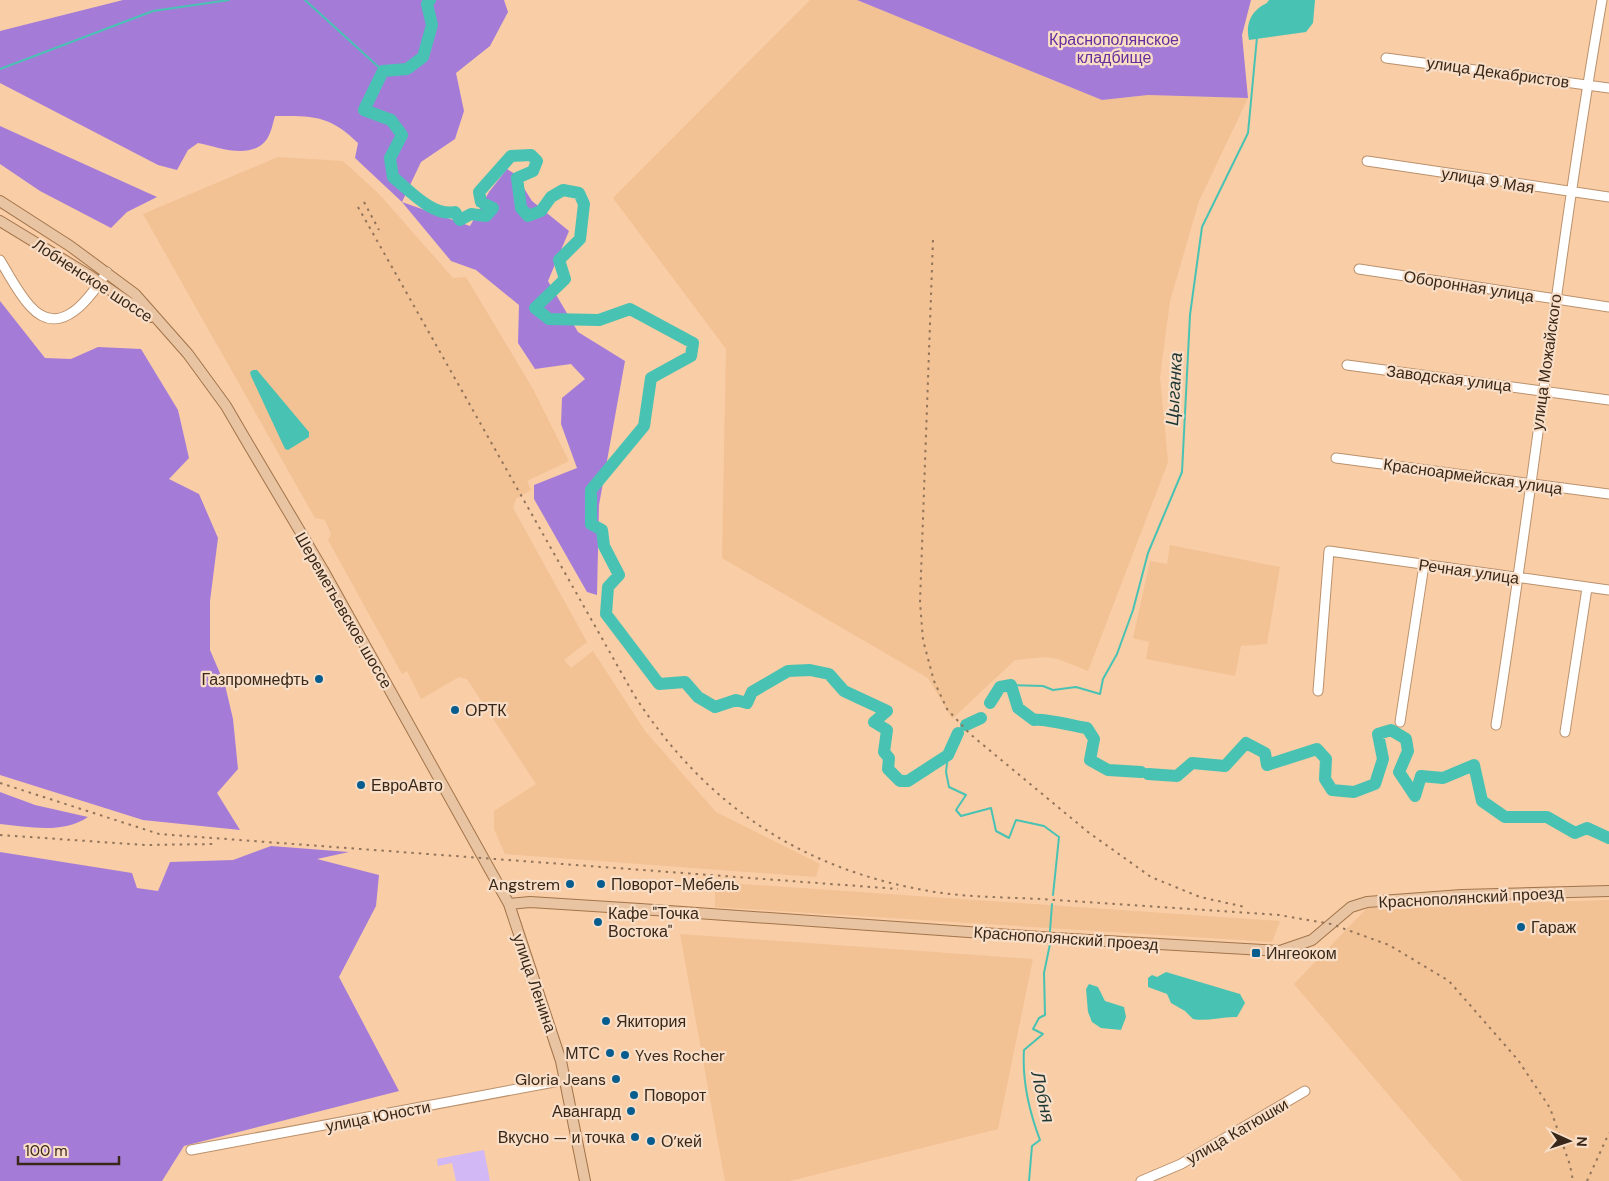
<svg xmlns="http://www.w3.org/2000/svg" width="1609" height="1181" viewBox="0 0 1609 1181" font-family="'DM Sans',sans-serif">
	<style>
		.built { fill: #f2c194 }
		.green { fill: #d2b9f6 }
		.forest { fill: #a47cd8 }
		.water { fill: #48c3b3 }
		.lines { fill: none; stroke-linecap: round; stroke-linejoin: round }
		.stream { stroke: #48c3b3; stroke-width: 2 }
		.river { stroke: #48c3b3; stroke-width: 12 }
		.minor-casing { stroke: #bb916c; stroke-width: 11 }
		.major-casing { stroke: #a2744a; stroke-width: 12 }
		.minor { stroke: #fff; stroke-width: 9 }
		.major { stroke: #e9c4a2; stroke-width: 10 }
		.rail { stroke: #91745a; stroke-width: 2; stroke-dasharray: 2.5 5; stroke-linecap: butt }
		.poi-dot { fill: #085d8f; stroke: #f9dec7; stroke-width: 2 }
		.labels { text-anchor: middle; stroke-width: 4.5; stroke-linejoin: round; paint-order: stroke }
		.park-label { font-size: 16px; fill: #652e9a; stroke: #f9dec7 }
		.street-label { font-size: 16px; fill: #392819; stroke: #f9dec7 }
		.poi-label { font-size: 16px; fill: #392819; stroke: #f9dec7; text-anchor: start }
		.water-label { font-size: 18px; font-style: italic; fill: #1d3733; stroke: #f9dec7 }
	</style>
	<rect width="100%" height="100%" fill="#f9cda6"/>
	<path class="built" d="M810,0H857L1102,100L1148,95L1248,98L1199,201L1170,301L1160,377L1168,462L1088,671L1058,659L1045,657L1015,660L952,719L928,678L722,558L726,349L613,198Z
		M278,157L343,161L379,194L453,278L466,277L533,389L569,461L527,481L531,490L516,499L513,508L587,642L564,660L571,668L593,651L645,731L716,812L820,864L816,877L505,854L494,829V811L536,784L467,679L459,677L421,699L407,671L402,674L328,540L331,534L325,520L315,518L143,214Z
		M1170,545L1280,567L1267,644L1241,646L1235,676L1146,659L1149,642L1133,638L1150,561L1167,564Z
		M715,882L1280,921L1272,942L715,907Z
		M1609,900V1181H1462L1294,984L1367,908Z
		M680,934L1033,959L998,1129L790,1181H725Z"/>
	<path class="green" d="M484,1150L490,1181H456L452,1163L438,1166L437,1159Z"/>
	<path class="forest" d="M123,0H504L508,12L490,46L456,73L464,111L455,139L421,162L402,202L470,226L489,192L507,169L515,174L532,201L569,231L548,281L578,332L625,361L599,505L597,595L587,592L534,499V485L577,468L561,424L562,398L585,379L571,364L535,369L518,343L519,305L476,270L451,261L402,202L355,158L358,143C329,115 314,116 275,116C273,123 271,133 267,139C251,161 219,147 198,143L188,150L177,170L158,165L0,83V31Z
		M857,0H1251L1242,35L1248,98L1148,95L1102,100Z
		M0,126L157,197L127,212L111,228L40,191L0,164Z
		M0,301L45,358L71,359L98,347L141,349L178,410L189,458L169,479L199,494L218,538L210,601V650L225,685L233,719L238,769L217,793L240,830L143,820L0,775Z
		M0,792L35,805L88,817C63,834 29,827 0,824Z
		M271,846L349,852L317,859L379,875L376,906L339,977L399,1091L184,1146L162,1181H0V852L132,873L137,888L158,891L170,862L233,860Z"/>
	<path class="water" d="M1269,0H1315L1313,23L1306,32L1249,40C1246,27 1249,15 1260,7C1264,4 1267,4 1269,0Z
		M253,370H257L309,432V437L288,450L285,449L251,376L250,372Z
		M1166,972L1240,994L1245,1003L1237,1017C1223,1016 1207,1022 1193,1019L1185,1011L1171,1003L1167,994L1148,987V978L1152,975L1157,977Z
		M1089,984L1098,987L1105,1001L1124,1007L1126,1017L1121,1030L1101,1028L1092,1022L1088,1012L1086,989Z"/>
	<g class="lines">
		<path class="stream" d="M305,0L383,71
			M0,69L153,11L229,0
			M1011,685L1043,686L1053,690L1076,687L1100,694L1103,679L1117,654L1133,610L1148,553L1182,472L1190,315L1202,227L1248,133L1257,37
			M948,755L946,772L949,787L966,795L956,810L961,816L991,808L996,831L1009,838L1016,820L1044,826L1059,837L1053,895
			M1050,931L1052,904
			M1029,1181L1032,1146L1040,1140C1029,1111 1022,1081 1024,1050L1043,1034L1033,1029L1039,1018L1045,1015L1044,973L1050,944"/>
		<path class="river" d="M430,0L427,4L432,25L423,57L407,69L383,71L364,110L391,120L402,135L390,158L393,177C409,190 433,217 455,212L460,220L471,214L486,216L493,208L481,202L479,192L511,156L531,155L537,161L533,171L517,178L521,208L528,216L541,211L551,197L563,190L579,193L584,204L580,239L559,260L565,279L535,308L549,319L599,320L630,309L693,343L691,356L651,378L644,426L591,490V524L602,530L604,546L619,575L608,587L606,614L659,684L685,682L698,697L715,707L736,700L747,703L752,692L788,671L810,670L829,674L844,691L887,711L874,722L887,730L884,752L889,758L888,769L900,781H908L948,755L958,733
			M990,703L1000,687L1011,685L1018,708L1034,720C1042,718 1075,726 1087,728L1094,739L1090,760L1108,770L1141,772
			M966,725L981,718
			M1148,774L1177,776L1192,763L1225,766L1246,743L1265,753L1267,765L1317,749L1326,759L1325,779L1332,790L1354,792L1375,784L1383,759L1378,734L1391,730L1406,739L1408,751L1399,772L1415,796L1421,776L1443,778L1474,765L1482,801L1505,817H1547L1575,833L1587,828L1609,838"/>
		<g class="minor-casing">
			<path id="minor" d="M1386,58L1609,88
				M1367,161L1609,197
				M0,260C9,275 18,293 30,306C61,341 91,296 107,272
				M1359,269L1609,307
				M1347,365L1609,400
				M1336,458L1609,494
				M1318,691L1329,551L1609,590
				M1400,722L1424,565
				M1496,725C1534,484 1560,241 1602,0
				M1565,732L1587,588
				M191,1150L565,1080
				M1141,1181L1181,1164L1305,1091"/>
		</g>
		<g class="major-casing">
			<path id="major" d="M0,201L70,246L135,294L188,354L226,406L247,442L323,570L509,904L561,1061L585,1181
				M0,221L87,274L150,317
				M509,904L530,902L640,909L1054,938L1280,951L1312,940L1351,907L1367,902L1462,895L1609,891"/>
		</g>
		<use href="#minor" class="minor"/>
		<use href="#major" class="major"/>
		<path class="rail" d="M364,202L379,230
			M358,207L634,695C706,806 803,871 935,892C974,898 1016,897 1056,900C1130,905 1204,910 1279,915L1331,924L1389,945L1449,981L1518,1060L1550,1108L1570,1165L1573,1181
			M933,240L920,602L923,640L934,681L947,709L970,734L1088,832L1151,877L1200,897L1245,907
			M0,783L159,834L898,889
			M0,835L145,845L215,844
			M1587,1181L1609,1133"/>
	</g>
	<g class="poi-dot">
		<circle cx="319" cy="679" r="5"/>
		<circle cx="455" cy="710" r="5"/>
		<circle cx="361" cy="785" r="5"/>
		<circle cx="570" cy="884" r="5"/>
		<circle cx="601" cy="884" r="5"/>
		<circle cx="598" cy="922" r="5"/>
		<circle cx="1521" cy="927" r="5"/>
		<rect x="1251" y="948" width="10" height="10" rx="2.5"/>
		<circle cx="606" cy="1021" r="5"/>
		<circle cx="610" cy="1053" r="5"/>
		<circle cx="625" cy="1055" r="5"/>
		<circle cx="616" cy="1079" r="5"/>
		<circle cx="634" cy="1095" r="5"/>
		<circle cx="631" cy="1111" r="5"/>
		<circle cx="635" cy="1137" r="5"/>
		<circle cx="651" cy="1141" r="5"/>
	</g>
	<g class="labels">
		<g class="park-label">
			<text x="1114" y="45">Краснополянское<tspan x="1114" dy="18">кладбище</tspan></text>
		</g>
		<g class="street-label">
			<text transform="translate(1498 72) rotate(8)" y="6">улица Декабристов</text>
			<text transform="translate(1488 180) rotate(9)" y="6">улица 9 Мая</text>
			<text transform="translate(93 280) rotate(33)" y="6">Лобненское шоссе</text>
			<text transform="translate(1469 286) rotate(9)" y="6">Оборонная улица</text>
			<text transform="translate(1546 362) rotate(-82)" y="6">улица Можайского</text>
			<text transform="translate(1449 378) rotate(7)" y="6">Заводская улица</text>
			<text transform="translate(1473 476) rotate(8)" y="6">Красноармейская улица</text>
			<text transform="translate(1469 571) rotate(8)" y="6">Речная улица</text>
			<text transform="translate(344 610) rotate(60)" y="6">Шереметьевское шоссе</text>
			<text transform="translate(1471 897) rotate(-3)" y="6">Краснополянский проезд</text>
			<text transform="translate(1066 938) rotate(4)" y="6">Краснополянский проезд</text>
			<text transform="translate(535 983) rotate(71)" y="6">улица Ленина</text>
			<text transform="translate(378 1116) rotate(-11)" y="6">улица Юности</text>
			<text transform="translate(1237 1131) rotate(-30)" y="6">улица Катюшки</text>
		</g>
		<g class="poi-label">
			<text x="309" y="685" text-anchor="end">Газпромнефть</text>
			<text x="465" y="716">ОРТК</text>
			<text x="371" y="791">ЕвроАвто</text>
			<text x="560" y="890" text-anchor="end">Angstrem</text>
			<text x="611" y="890">Поворот-Мебель</text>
			<text x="608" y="919">Кафе "Точка<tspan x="608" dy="18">Востока"</tspan></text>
			<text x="1531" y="933">Гараж</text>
			<text x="1266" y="959">Ингеоком</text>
			<text x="616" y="1027">Якитория</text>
			<text x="600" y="1059" text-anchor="end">МТС</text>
			<text x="635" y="1061">Yves Rocher</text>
			<text x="606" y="1085" text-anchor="end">Gloria Jeans</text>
			<text x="644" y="1101">Поворот</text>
			<text x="621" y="1117" text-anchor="end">Авангард</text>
			<text x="625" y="1143" text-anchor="end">Вкусно — и точка</text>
			<text x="661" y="1147">О’кей</text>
		</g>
		<g class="water-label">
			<text transform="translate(1174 389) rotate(-87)" y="6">Цыганка</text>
			<text transform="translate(1043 1097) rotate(77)" y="6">Лобня</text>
		</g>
	</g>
	<g transform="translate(1569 1141) rotate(93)" stroke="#f9dec7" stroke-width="4" paint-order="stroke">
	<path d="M0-4L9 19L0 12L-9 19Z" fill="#392819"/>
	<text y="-8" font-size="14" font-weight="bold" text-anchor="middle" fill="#392819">N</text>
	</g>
	<path d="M18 1156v8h101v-8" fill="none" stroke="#392819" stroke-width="2.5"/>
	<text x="25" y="1156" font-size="15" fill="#392819" stroke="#f9dec7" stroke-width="4" paint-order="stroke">100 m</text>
</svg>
